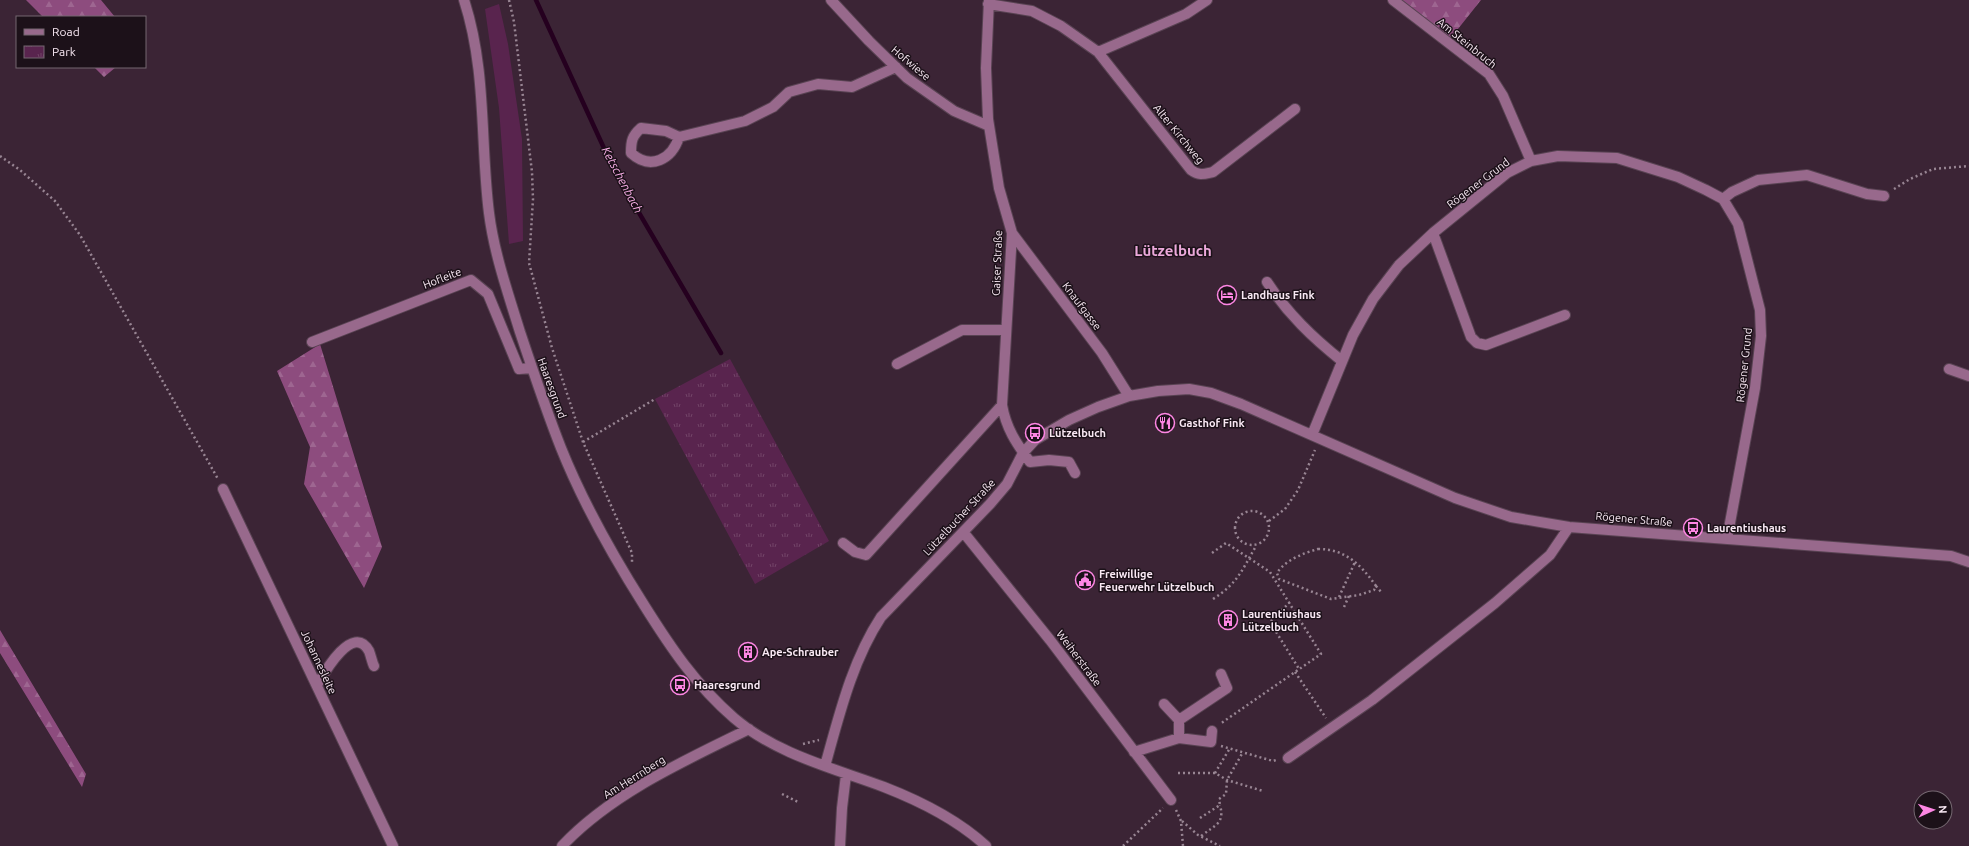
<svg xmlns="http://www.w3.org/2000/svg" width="1969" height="846" viewBox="0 0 1969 846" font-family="Ubuntu,sans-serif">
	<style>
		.grass { fill: #59244e }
		.forest { fill: url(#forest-firs) }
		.park { fill: url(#park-tufts) }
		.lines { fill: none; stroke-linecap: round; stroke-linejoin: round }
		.stream { stroke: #25001f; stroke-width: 4.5 }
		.minor-casing { stroke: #594353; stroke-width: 12 }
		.path { stroke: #988593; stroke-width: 2.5; stroke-dasharray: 2 3; stroke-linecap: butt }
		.minor { stroke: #98698c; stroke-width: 10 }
		.labels { text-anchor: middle; stroke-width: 3; stroke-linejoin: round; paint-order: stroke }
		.street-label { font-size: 11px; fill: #f8e8f3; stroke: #1c1119 }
		.poi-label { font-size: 11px; font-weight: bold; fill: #f8e8f3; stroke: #1c1119; text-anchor: start }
		.water-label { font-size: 12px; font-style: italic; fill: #f9afe7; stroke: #1c1119 }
		.district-label { font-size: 15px; font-weight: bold; fill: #eca9db; stroke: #1c1119 }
	</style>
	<defs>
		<pattern id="forest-firs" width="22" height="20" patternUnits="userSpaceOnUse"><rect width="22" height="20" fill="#8d4c7e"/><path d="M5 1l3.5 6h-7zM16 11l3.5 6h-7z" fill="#9e6691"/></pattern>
		<pattern id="park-tufts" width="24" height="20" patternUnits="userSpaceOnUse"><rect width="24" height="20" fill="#59244e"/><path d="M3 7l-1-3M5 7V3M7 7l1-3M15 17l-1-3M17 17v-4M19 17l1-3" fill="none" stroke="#724468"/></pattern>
	</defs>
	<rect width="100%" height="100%" fill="#3b2435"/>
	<path class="grass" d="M499,4L508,44L522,139L523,241L509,244L499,108L485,9Z"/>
	<path class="forest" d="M26,0H101L115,17H43Z
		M1402,0H1481L1450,39Z
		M94,67H116L104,77Z
		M320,344L382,547L364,588L304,484L310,447L277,371Z
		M0,630L86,774L82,787L0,653Z"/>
	<path class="park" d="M730,359L829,541L755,584L655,399Z"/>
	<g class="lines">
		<path class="stream" d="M536,0L614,170L721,353"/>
		<g class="minor-casing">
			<path id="minor" d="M464,0C487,71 480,141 489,213C494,253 508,293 520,332C533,371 546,410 561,448C583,503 613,556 644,605C671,648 695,684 734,718C776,754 833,768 884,787C920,801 958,820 986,846
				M831,0L869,41L907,78L954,111L989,126
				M989,0L986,68L988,119L999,188L1012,233L1002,405C1006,428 1016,443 1030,462L1049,460L1069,462L1075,473
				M1393,0L1489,74L1503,96L1531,161
				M988,4L1032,11L1061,26L1098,52L1186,14L1207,0
				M1098,52L1191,170C1199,176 1204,174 1213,172L1295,109
				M679,137C672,159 651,171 631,153C631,141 632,136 641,128L666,131L679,137L745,121L773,107L789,92L818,84L852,87L896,67
				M1723,199L1732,192L1758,180L1807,175L1867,194L1884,196
				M1012,233L1102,353L1129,396
				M1433,233L1471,337L1477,343L1486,345L1565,315
				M1267,282C1288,314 1312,337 1342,361
				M312,342L471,280L488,294L519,369L532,368
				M897,364L962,330H1006
				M1949,369L1969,376
				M1312,435L1353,335L1373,299L1399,265L1433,233L1507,173L1531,161L1558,156L1617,158L1678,177L1706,190L1723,199L1738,224L1760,310L1761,336L1755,388L1727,539
				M223,489L393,846
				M964,533L1050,640L1171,800
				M843,543L855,552L866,555L1002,405
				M317,685C324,673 353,622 369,651C371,656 372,662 374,666
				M1164,704L1179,720
				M1179,738L1211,742L1212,731
				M1134,752L1179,738V720L1227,688L1221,674
				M1288,758L1372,700L1495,603L1550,555L1569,527
				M825,766C839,716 852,661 881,617L990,504L1007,484L1023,453L1035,440L1069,420L1098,407L1129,396L1158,391L1189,389L1211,393L1241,404L1455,498L1511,517L1569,527L1951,556L1969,562
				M562,846C612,793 684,761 749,729
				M840,846L842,808L846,775"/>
		</g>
		<path class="path" d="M509,0L514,22L532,172L533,199L529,263L552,348L583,442L632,553V562
			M0,156L20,170L55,201L80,235L218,479
			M1894,189L1910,179L1933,169L1969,166
			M583,442L655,399
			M1235 528a17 17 0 1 1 34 0a17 17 0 1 1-34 0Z
			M1269,521L1285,509L1298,490L1315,450
			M1318,549C1346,549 1361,565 1376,586L1374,590L1359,595L1331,599L1279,579L1277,573C1285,560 1304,553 1318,549Z
			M1212,553L1226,543L1270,572L1321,654L1220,724
			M1376,586L1382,593
			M1339,597L1355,562
			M1213,599C1238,583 1242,570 1256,546
			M1290,602L1270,622L1299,669
			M1344,607L1349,596
			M1295,672L1326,718
			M803,744L819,740
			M1221,746L1273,761L1276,760
			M1178,773H1215L1227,780L1263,791
			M1215,773L1230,748
			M782,794L798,802
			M1176,810L1181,821L1183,846
			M1200,818L1220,805L1219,799L1226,794L1227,780L1243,752
			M1182,821L1198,835L1220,846
			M1201,836C1215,825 1225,824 1220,805
			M1123,846L1163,808"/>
		<use href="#minor" class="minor"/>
	</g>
	<defs>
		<g id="hotel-ring" transform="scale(1)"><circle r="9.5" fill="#1c1119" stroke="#fd86e3" stroke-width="1.5"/><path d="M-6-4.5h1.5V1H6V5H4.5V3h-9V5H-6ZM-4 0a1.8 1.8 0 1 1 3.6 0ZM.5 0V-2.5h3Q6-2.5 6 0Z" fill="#fd86e3"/></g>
		<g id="restaurant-ring" transform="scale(1)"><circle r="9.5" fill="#1c1119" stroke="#fd86e3" stroke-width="1.5"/><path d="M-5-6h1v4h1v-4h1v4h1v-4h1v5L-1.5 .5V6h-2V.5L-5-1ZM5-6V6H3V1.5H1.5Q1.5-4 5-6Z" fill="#fd86e3"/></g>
		<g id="bus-ring" transform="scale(1)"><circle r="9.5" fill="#1c1119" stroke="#fd86e3" stroke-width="1.5"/><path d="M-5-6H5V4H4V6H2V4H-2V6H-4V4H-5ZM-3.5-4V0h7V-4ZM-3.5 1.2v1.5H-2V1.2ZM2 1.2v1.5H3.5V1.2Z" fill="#fd86e3"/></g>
		<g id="civic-ring" transform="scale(1)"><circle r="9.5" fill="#1c1119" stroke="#fd86e3" stroke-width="1.5"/><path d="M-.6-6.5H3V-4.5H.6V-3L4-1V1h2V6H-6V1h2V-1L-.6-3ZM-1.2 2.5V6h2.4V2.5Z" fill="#fd86e3"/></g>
		<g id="building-ring" transform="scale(1)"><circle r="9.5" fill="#1c1119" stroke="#fd86e3" stroke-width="1.5"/><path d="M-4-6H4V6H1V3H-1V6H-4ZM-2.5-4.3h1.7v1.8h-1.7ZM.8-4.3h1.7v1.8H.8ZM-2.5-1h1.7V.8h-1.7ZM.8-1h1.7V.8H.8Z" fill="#fd86e3"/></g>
	</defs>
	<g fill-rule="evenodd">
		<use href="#hotel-ring" x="1227" y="295"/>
		<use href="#restaurant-ring" x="1165" y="423"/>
		<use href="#bus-ring" x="1035" y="433"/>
		<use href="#bus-ring" x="1693" y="528"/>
		<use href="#civic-ring" x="1085" y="580"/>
		<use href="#building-ring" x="1228" y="620"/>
		<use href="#building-ring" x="748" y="652"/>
		<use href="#bus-ring" x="680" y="685"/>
	</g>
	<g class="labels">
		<g class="street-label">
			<text transform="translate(1467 43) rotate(39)" y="4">Am Steinbruch</text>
			<text transform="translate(911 63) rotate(40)" y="4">Hofwiese</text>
			<text transform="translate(1179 134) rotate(51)" y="4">Alter Kirchweg</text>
			<text transform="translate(1478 183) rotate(-37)" y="4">Rögener Grund</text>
			<text transform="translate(997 263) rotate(-88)" y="4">Gaiser Straße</text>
			<text transform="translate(442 278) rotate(-21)" y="4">Hofleite</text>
			<text transform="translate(1082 306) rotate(53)" y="4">Knaufgasse</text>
			<text transform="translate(1744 365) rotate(-84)" y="4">Rögener Grund</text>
			<text transform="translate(552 388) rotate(70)" y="4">Haaresgrund</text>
			<text transform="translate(959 517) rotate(-47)" y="4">Lützelbucher Straße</text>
			<text transform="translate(1634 519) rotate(5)" y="4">Rögener Straße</text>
			<text transform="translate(1079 658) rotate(53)" y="4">Weiherstraße</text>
			<text transform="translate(319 662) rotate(65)" y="4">Johannesleite</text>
			<text transform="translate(634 777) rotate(-32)" y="4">Am Herrnberg</text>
		</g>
		<g class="poi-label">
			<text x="1241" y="299">Landhaus Fink</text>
			<text x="1179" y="427">Gasthof Fink</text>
			<text x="1049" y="437">Lützelbuch</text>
			<text x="1707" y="532">Laurentiushaus</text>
			<text x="1099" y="578">Freiwillige<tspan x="1099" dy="13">Feuerwehr Lützelbuch</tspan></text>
			<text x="1242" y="618">Laurentiushaus<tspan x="1242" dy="13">Lützelbuch</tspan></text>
			<text x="762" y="656">Ape-Schrauber</text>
			<text x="694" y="689">Haaresgrund</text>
		</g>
		<g class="water-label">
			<text transform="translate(622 180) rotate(62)" y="4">Ketschenbach</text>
		</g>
		<g class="district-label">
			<text x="1173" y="256">Lützelbuch</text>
		</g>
	</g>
	<rect x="16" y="16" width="130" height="52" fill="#1c1119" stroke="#746770"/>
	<rect x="24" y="29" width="20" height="6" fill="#98698c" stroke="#746770"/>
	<text x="52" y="36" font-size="12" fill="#f8e8f3">Road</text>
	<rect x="24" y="46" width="20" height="12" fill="url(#park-tufts)" stroke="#746770"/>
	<text x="52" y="56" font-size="12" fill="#f8e8f3">Park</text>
	<g transform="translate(1933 810) rotate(87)"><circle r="19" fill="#1c1119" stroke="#746770"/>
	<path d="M0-3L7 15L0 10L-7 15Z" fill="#fd86e3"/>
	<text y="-6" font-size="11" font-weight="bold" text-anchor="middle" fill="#f8e8f3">N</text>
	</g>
</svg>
